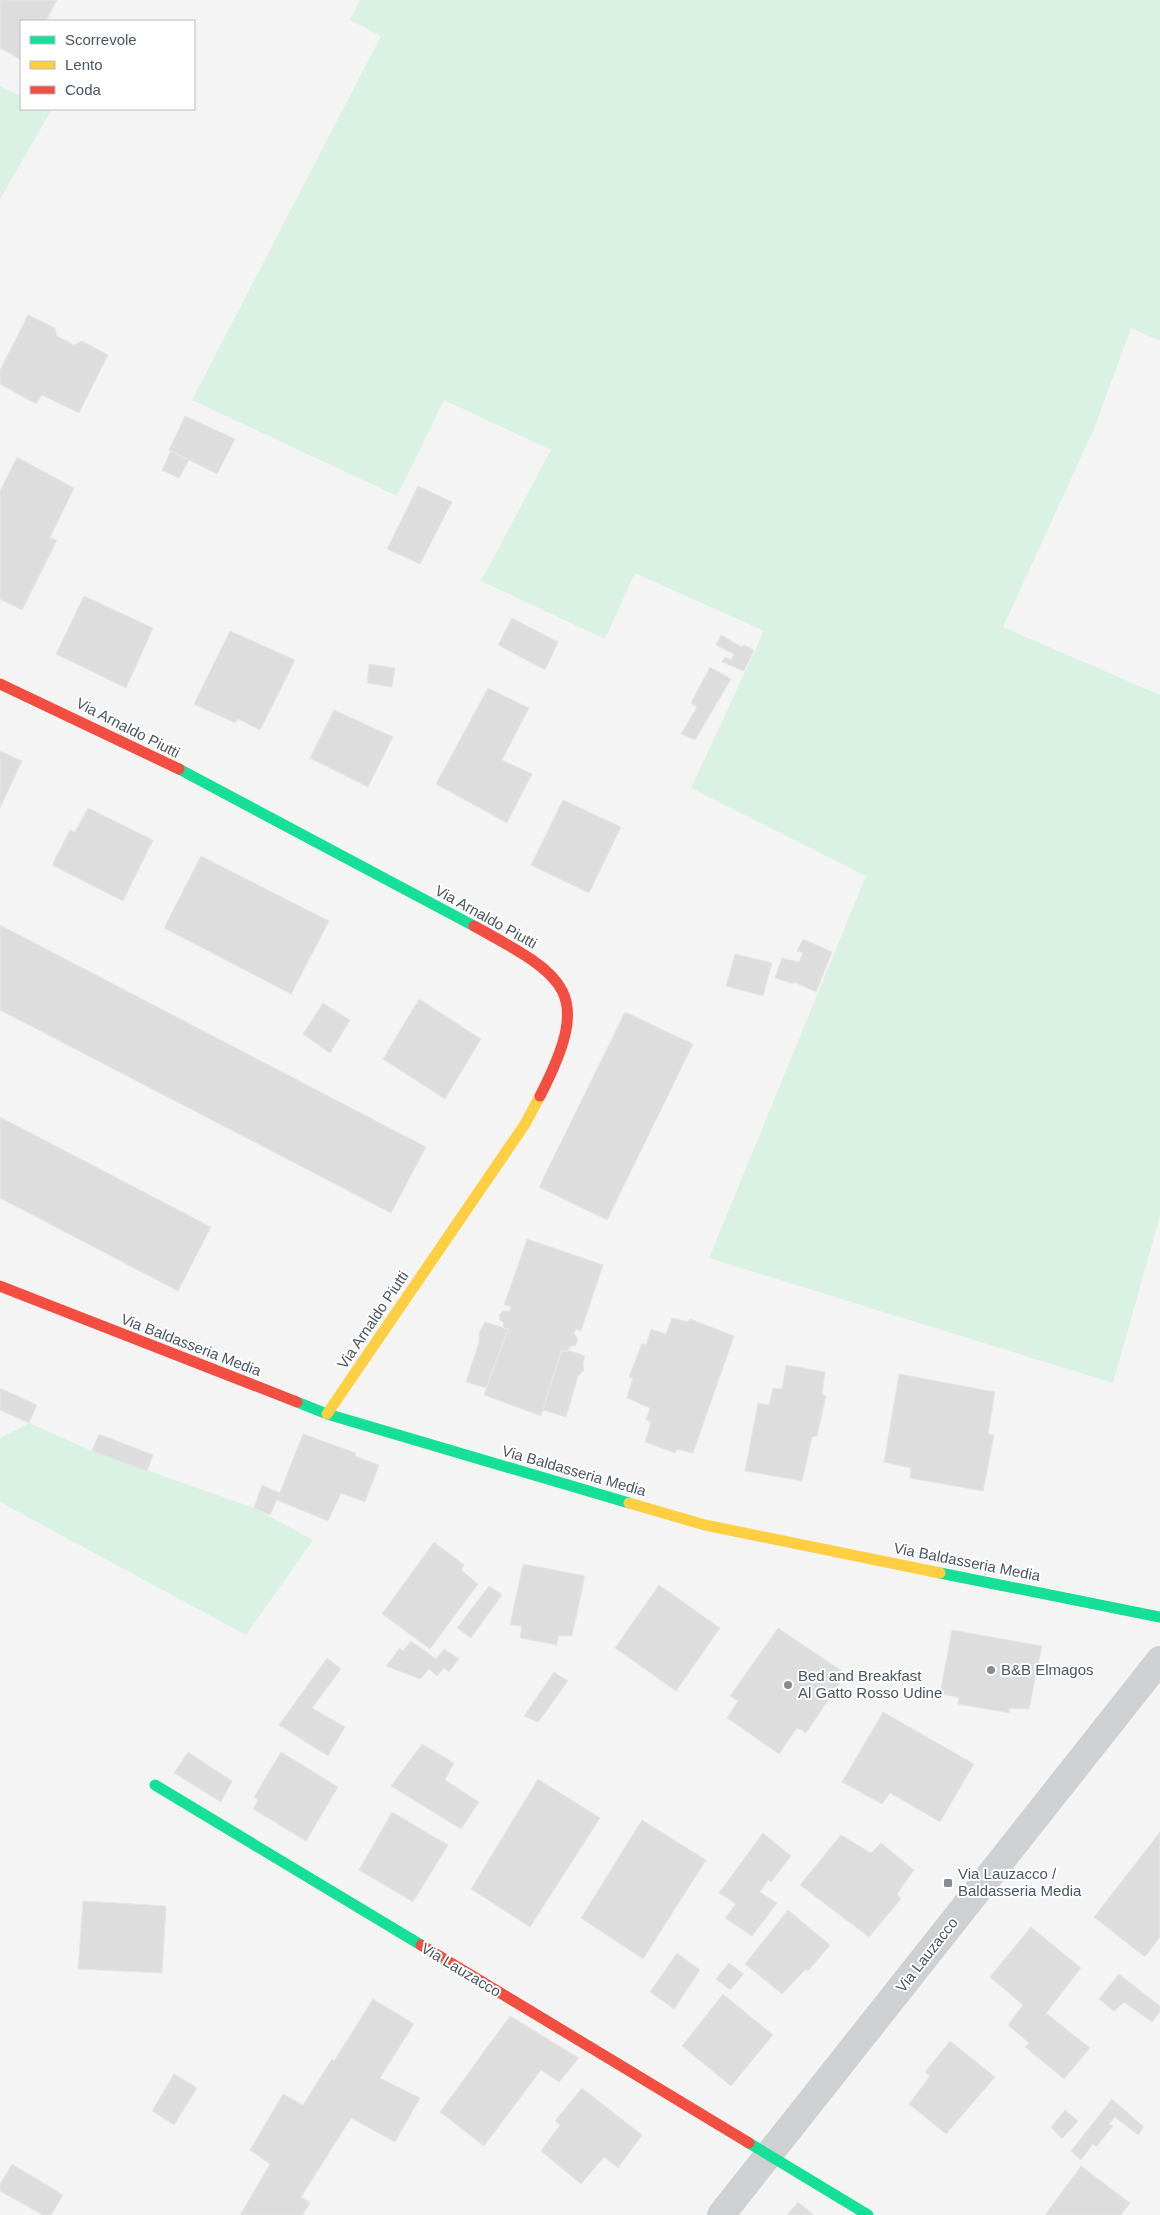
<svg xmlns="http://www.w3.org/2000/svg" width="1160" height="2215" viewBox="0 0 1160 2215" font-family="Arial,sans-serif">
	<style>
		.green { fill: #d9f2e3 }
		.building { fill: #ddddde; stroke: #e5e6e7 }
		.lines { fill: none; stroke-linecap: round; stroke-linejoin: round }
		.street { stroke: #ced0d2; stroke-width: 28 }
		.fast { stroke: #16e098; stroke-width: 11 }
		.slow { stroke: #ffcf43; stroke-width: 11 }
		.jam { stroke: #f24e42; stroke-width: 11 }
		.poi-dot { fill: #868d94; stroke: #fff; stroke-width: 2 }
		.labels { text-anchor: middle; stroke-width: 4; stroke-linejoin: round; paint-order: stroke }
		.street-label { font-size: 15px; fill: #4a5661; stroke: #fff }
		.poi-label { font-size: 15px; fill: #4a5661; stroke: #fff; text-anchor: start }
	</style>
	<rect width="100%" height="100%" fill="#f4f4f4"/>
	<path class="green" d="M360,0H1160V341L1131,328L1094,429L1003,627L1160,695V1216L1113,1383L709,1258L866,876L691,788L764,631L635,573L605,639L481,581L551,450L444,400L397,496L192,400L381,36L350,20Z
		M0,86L21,96V109H46L51,111L0,199Z
		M29,1423L92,1451L254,1508L313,1540L246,1635L0,1502V1438Z"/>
	<path class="building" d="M0,0H57L46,21H21V60L0,48Z
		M28,315L55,328L57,336L74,345L82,341L108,355L79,413L42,395L36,404L0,384V370Z
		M185,416L235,439L217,474L169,450Z
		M171,451L189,460L179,478L162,470Z
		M17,457L74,488L50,538L57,540L22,610L0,599V491Z
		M418,486L452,502L420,564L387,549Z
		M84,596L153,628L126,688L56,654Z
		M512,618L558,642L545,670L498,645Z
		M230,631L295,660L260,730L238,719L235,723L194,704Z
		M721,635L742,647L744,645L754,650L744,671L722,662L725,657L731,660L734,654L716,645Z
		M369,664L395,668L392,687L367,683Z
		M710,667L731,679L695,740L681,734L697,707L691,703Z
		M488,688L529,708L502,760L532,774L507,823L436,784Z
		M334,710L393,737L368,787L310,758Z
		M0,751L22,761L0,808Z
		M563,800L621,827L589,893L531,865Z
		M88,808L153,840L123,901L52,865L70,830L75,832Z
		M201,856L329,921L291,994L164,928Z
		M0,925L426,1147L391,1213L0,1010Z
		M803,939L832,952L816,992L794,982V984L775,978L782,958L799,962L803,953L797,951Z
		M735,954L772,963L763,996L726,986Z
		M419,999L481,1039L445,1099L383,1059Z
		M323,1003L350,1020L330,1053L303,1034Z
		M625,1012L693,1044L607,1220L539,1187Z
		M0,1117L211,1227L178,1291L0,1198Z
		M527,1239L603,1265L581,1331L576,1329L574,1334L578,1339L576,1345L570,1347L567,1352L561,1351L541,1416L484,1395L508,1329L503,1328L504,1323L500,1320L499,1315L503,1311H509L511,1307L504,1305Z
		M672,1318L688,1322L690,1319L734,1336L693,1453L677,1449L675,1453L645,1442L651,1422L646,1420L650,1408L627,1398L633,1378L629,1377L642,1343L646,1345L651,1329L666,1334Z
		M485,1322L508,1329L486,1388L466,1382L479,1342V1333Z
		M568,1350L585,1356L583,1364L584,1370L578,1376L566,1417L543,1410L561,1351Z
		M786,1365L825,1372L822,1394L826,1396L817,1436L812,1437L802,1481L745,1471L758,1403L769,1405L773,1388L782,1389Z
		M899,1374L995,1392L988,1434L994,1435L983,1491L910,1478L911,1468L884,1462Z
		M0,1388L37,1405L29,1423L0,1410Z
		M99,1434L153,1455L147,1471L92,1451Z
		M303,1434L356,1453L355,1456L379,1465L365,1502L341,1493L328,1521L277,1500Z
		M262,1485L280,1493L270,1515L254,1508Z
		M434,1542L464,1565L461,1570L478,1584L430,1649L382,1614Z
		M523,1564L585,1576L572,1636H558L557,1645L520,1638L522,1626L510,1625Z
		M659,1585L720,1628L676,1691L615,1648Z
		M489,1586L502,1595L471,1638L457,1628Z
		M778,1628L846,1674L806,1733L797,1728L779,1754L727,1718L738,1701L730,1696Z
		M952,1630L1042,1646L1029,1709L1010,1708L1009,1713L958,1704L959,1698L940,1693Z
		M411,1641L436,1659L444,1649L459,1659L449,1672L444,1668L437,1676L429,1669L420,1679L386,1666L400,1648L403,1651Z
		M327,1658L341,1669L312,1708L345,1727L328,1756L279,1725Z
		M554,1672L568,1681L538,1722L524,1716Z
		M883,1712L974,1764L940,1822L890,1793L882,1804L842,1782Z
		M422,1744L454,1763L445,1780L479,1802L461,1829L391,1786Z
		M188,1752L232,1781L221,1802L174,1773Z
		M281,1752L338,1787L306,1841L253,1809L258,1800L254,1797Z
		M538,1779L600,1818L530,1927L471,1889Z
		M392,1812L448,1845L413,1902L359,1870Z
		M642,1820L706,1860L643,1959L581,1918Z
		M1160,1832V1937L1145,1957L1094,1917Z
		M763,1833L791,1856L771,1882L768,1880L760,1892L777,1903L752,1936L725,1918L736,1904L719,1893Z
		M841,1835L871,1853L881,1843L914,1870L897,1894L901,1899L869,1937L800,1885Z
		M83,1901L166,1906L162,1973L78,1969Z
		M788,1910L830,1945L808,1971L806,1969L782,1994L745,1964Z
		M1031,1927L1081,1968L1046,2013L1090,2048L1064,2079L1025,2047L1029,2043L1008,2025L1023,2005L990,1977Z
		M677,1953L700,1970L674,2009L650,1992Z
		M729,1963L744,1974L730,1990L716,1979Z
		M1119,1974L1160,2006V2012L1152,2022L1124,2002L1114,2011L1099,1999Z
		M723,1994L773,2035L731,2086L682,2046Z
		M373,1999L414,2024L380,2078L420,2098L395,2142L351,2118L301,2197L310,2203L303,2215H240L270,2164L250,2150L283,2094L303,2105L332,2059L334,2061Z
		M510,2016L579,2058L559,2082L541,2070L484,2146L440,2112Z
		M950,2041L995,2077L946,2134L909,2104L930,2076L925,2072Z
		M174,2074L197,2088L174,2125L152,2111Z
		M582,2088L642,2135L618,2168L604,2157L581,2184L541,2151L560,2125L555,2121Z
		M1112,2099L1144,2127L1138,2135L1115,2117L1109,2124L1113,2126L1096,2147L1093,2144L1081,2160L1071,2151Z
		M1065,2110L1078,2121L1062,2139L1051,2127Z
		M12,2164L63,2195L51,2215H43L0,2191V2184Z
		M1081,2166L1130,2203L1121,2215H1045Z
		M798,2202L814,2215H787Z"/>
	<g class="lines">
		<path class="street" d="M721,2215L1160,1660"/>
		<path class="fast" d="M179,769L474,926
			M297,1402L327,1414L629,1503
			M940,1573L1160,1617
			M155,1785L421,1945
			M749,2143L868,2215"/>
		<path class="slow" d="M327,1414L525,1124L540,1096
			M629,1503L705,1525L940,1573"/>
		<path class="jam" d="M0,684L179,769
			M474,926C567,977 594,991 540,1096
			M0,1286L297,1402
			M421,1945L749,2143"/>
	</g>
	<g class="poi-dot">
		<circle cx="991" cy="1670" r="5"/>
		<circle cx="788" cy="1685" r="5"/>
		<rect x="943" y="1878" width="10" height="10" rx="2.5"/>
	</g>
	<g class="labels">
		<g class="street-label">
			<text transform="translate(128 728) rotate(27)" y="5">Via Arnaldo Piutti</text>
			<text transform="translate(486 917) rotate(29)" y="5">Via Arnaldo Piutti</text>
			<text transform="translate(373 1320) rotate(-56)" y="5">Via Arnaldo Piutti</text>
			<text transform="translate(191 1345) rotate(21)" y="5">Via Baldasseria Media</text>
			<text transform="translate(574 1471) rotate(16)" y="5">Via Baldasseria Media</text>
			<text transform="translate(967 1562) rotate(11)" y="5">Via Baldasseria Media</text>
			<text transform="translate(927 1955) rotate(-52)" y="5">Via Lauzacco</text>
			<text transform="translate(461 1970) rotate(31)" y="5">Via Lauzacco</text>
		</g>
		<g class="poi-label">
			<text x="1001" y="1675">B&amp;B Elmagos</text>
			<text x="798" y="1681">Bed and Breakfast<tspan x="798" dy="17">Al Gatto Rosso Udine</tspan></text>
			<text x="958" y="1879">Via Lauzacco /<tspan x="958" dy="17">Baldasseria Media</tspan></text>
		</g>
	</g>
	<rect x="20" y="20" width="175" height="90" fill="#ffffff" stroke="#b7bbc0"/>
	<rect x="30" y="36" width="25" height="8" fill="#16e098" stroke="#b7bbc0"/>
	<text x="65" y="45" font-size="15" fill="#4a5661">Scorrevole</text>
	<rect x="30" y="61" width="25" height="8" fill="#ffcf43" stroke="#b7bbc0"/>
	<text x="65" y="70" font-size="15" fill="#4a5661">Lento</text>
	<rect x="30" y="86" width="25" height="8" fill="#f24e42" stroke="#b7bbc0"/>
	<text x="65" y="95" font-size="15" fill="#4a5661">Coda</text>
</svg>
